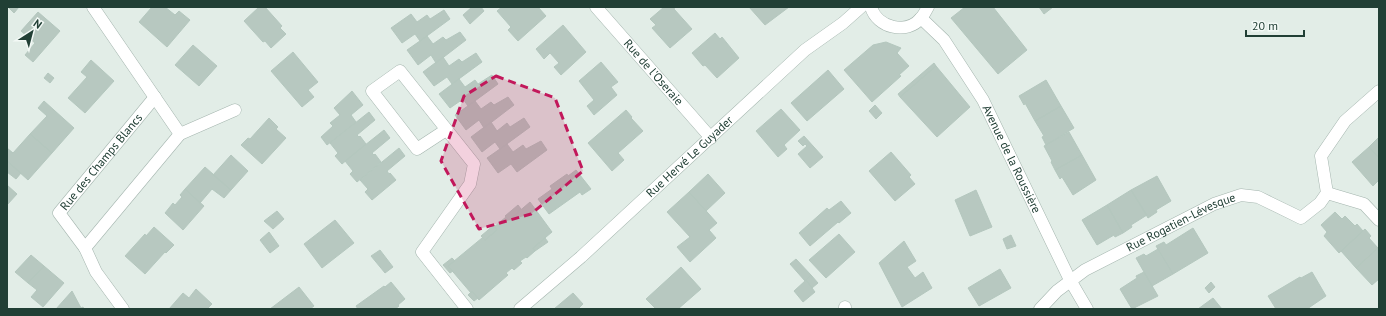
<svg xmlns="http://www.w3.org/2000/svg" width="1386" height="316" viewBox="0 0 1386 316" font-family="'PT Sans',sans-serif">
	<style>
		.building { fill: #b7c8c0; stroke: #b4c7be }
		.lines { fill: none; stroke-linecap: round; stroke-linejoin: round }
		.minor-casing { stroke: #a4b5ae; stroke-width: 13 }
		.minor { stroke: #fff; stroke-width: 12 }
		.marked { fill: #c2185b; fill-opacity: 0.2; stroke: #c2185b; stroke-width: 3; stroke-dasharray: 8 5; stroke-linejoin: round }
		.labels { text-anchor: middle; stroke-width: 4; stroke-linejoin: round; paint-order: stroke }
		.street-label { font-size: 12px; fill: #213f35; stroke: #f3f9f6 }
	</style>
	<rect width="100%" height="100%" fill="#e2ede7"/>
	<path class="building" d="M8,7H19L14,13Z
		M152,7H165L175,15L179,11L190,20L167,47L139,22Z
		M259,7H265L282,26L280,28L286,34L271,48L265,41L263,42L244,21Z
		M472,7H481L484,11L470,24L463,15Z
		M502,7H538L546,16L518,41L508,30L511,27L497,11Z
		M664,7H675L674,9L692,29L670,48L652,28L656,25L650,19Z
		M749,7H789L765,25Z
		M965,7H993L1027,50L998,74L951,18Z
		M1039,7H1053L1044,14Z
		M444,10L450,19L420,41L415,34L402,43L391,28L411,14L417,22L427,15L430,19Z
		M38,12L60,31L33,62L25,55L35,43L21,31Z
		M563,25L586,52L561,75L554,67L559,63L550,53L544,59L536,49Z
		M460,32L466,40L436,63L431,55L418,65L407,50L427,36L433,44L443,37L446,40Z
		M715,33L720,39L722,37L739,58L717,78L705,65L703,66L692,53Z
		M886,42L901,48L897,53L909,66L899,75L901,76L872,102L844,70L873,45Z
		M193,45L217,66L199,86L175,65Z
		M293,52L318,82L308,90L314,97L302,107L271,71Z
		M476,53L482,62L452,84L447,77L434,86L423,72L443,57L449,66L459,59L462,62Z
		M91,60L114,81L85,113L68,98L87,77L81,72Z
		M601,62L618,82L611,87L617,95L594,115L587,106L594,100L579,81Z
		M934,63L936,66L900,97L898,94Z
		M936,66L970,107L937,137L900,97Z
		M828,70L844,89L807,121L791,103Z
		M48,73L54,78L50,83L44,78Z
		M492,75L498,84L468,106L463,99L450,108L439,94L459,79L465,87L475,80L478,84Z
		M1046,80L1061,106L1035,121L1025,103L1024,105L1019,96Z
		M352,91L363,105L351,115L356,122L327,145L321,137L333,126L330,123L340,115L334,108Z
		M508,97L514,105L484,128L479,120L466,130L455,115L475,101L481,109L491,102L494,105Z
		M44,101L74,128L52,153L30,134L47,116L38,108Z
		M875,105L882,113L876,119L869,111Z
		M1061,106L1074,128L1046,145L1042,137L1044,136L1035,121Z
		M781,109L800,130L784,145L787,149L778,157L756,131Z
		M626,110L632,117L631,118L643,131L618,153L624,160L612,171L588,143Z
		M369,112L375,120L357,135L359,137L360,136L366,144L342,164L335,156L338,153L330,143Z
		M269,118L278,127L276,129L286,138L262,164L241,145L248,138L250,139Z
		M524,118L530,127L500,149L495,142L482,152L471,137L491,122L497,131L507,123L510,127Z
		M384,130L390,138L372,153L374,155L375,154L381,162L357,182L350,174L353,171L345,161Z
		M1069,132L1082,155L1055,170L1051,162L1052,161L1044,146Z
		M30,134L52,153L28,180L7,161V148L13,153Z
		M804,136L823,157L810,168L798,154L807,146L805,144L803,146L798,141Z
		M1379,137V158L1369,147Z
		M541,141L547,150L517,172L511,164L498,173L487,158L507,144L513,152L523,145L526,149Z
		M1369,147L1379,158V177L1378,178L1379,180L1373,186L1352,162Z
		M399,148L405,156L387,171L389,174L390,173L396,180L372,200L365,192L368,189L360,180Z
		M891,152L911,175L909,177L915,184L895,201L869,171Z
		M231,155L248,171L231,190L213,175Z
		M1082,155L1096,180L1073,195L1062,177L1060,179L1055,170Z
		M7,161L21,173L16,179L7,172Z
		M205,167L231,190L224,198L212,189L200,203L185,189Z
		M576,170L591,189L582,195L580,192L549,214L538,199L552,189L550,186L567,174L568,176Z
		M708,174L725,193L706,211L689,192Z
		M1157,176L1171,201L1156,210L1157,212L1148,218L1131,190Z
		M7,185L17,194L7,205Z
		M185,189L204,206L183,230L165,213L173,203L175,205L182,197L180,195Z
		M976,190L992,227L970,236L955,200Z
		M1131,190L1147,215L1131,225L1132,227L1123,233L1107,205Z
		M689,192L717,223L709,230L716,238L690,262L677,247L690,237L667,212Z
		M841,201L851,213L839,223L838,222L810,246L799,233L827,208L829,210Z
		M530,202L552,232L533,248L535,251L527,258L526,257L520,261L522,263L514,270L512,268L506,273L508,275L479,300L472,291L471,293L448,266L482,238L485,240L497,230L494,227L506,217L509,220Z
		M518,205L521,209L509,220L505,216Z
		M1107,205L1123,233L1115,237L1114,235L1097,245L1082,220Z
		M277,211L284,219L273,229L264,221Z
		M1335,212L1342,219L1345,216L1355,226L1357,224L1363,231L1339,253L1324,236L1327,232L1321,225Z
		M335,220L354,243L322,268L304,244Z
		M494,225L497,230L485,240L481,236Z
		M154,227L174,245L166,253L165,252L145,274L125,256L145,234L146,236Z
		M1193,228L1208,253L1173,274L1156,246L1164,242L1166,245Z
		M1365,229L1371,236L1369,238L1378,248L1356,268L1341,251Z
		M269,232L279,246L270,253L260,240Z
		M839,234L855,252L826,278L809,260Z
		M1011,235L1016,246L1007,249L1003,239Z
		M545,238L548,242L535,251L533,248Z
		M904,241L916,261L907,267L915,278L923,272L932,288L902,307L879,263Z
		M1378,248L1379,279L1372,285L1356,268Z
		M1158,249L1173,274L1152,286L1136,258L1144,254L1146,256Z
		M380,250L393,267L385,273L371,256Z
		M31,255L44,266L28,283L15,272Z
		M452,258L455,261L448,266L453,271L450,273L443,265Z
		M796,259L811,275L805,281L790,264Z
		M44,266L64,283L43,307L31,297L37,290L28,283Z
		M681,267L701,289L678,309H656L646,299Z
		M1000,269L1011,288L979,306L968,288Z
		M1144,272L1158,296L1132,309L1120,289L1137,278L1136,276Z
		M1312,272L1326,296L1307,309H1300L1299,307L1296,309H1276L1268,296L1300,277L1301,278Z
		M811,275L818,283L812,288L806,280Z
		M806,280L815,292L803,302L794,291Z
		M391,282L405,299L398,305L399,306L395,309H358L356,306L384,286L385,287Z
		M1211,282L1215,287L1209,293L1205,288Z
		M299,287L314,306L310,309H270Z
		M196,289L212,304L207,309H169L183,293L189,298Z
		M72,291L81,308L83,307L84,309H56Z
		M472,291L478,298L474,301L468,295Z
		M573,293L583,304L578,309H554Z
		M1213,298L1222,309H1198Z"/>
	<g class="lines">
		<g class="minor-casing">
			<g id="minor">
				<path id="s1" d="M596,7L711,138"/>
				<path d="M871,7C877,28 907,35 921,18C924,15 926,10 928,7"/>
				<path id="s2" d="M921,18L944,40L983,100L1070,280L1087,309"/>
				<path d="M446,130L417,149L372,91L400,71L474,164L470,184L422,252L467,309"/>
				<path d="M180,134L235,110"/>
				<path d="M1327,193L1364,204L1379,220"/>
				<path d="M85,248L180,134L93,7"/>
				<path d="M845,307V309"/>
				<path id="s3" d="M123,309L96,272L85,248L59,213L155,97"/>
				<path id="s4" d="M520,309L581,257L805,50L843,23L861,7"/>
				<path id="s5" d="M1040,309L1057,291L1085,270L1214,204L1241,195L1258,197L1301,218L1320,203L1327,193L1321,156L1345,121L1379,91"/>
			</g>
		</g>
		<use href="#minor" class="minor"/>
	</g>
	<path class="marked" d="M496,76L555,98L583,171L531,214L479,229L441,161L464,96Z"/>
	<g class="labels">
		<g class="street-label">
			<text dy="4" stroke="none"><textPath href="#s1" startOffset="87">Rue de l'Oseraie</textPath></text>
			<text dy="4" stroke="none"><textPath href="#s4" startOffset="228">Rue Hervé Le Guyader</textPath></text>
			<text dy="4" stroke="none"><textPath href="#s2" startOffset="169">Avenue de la Roussière</textPath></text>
			<text dy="4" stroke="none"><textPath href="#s3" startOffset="182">Rue des Champs Blancs</textPath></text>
			<text dy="4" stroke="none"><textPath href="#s5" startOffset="167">Rue Rogatien-Lévesque</textPath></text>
		</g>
	</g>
	<rect width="1386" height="316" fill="none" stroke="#213f35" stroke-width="16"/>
	<g transform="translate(32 32) rotate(36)" stroke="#f3f9f6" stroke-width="3" paint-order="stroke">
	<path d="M0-3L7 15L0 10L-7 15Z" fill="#213f35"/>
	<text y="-6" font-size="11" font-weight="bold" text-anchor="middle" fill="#213f35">N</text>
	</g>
	<path d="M1246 30v6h58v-6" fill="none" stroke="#213f35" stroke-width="2"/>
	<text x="1252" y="30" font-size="12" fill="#213f35" stroke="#f3f9f6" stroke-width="3" paint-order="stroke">20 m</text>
</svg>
